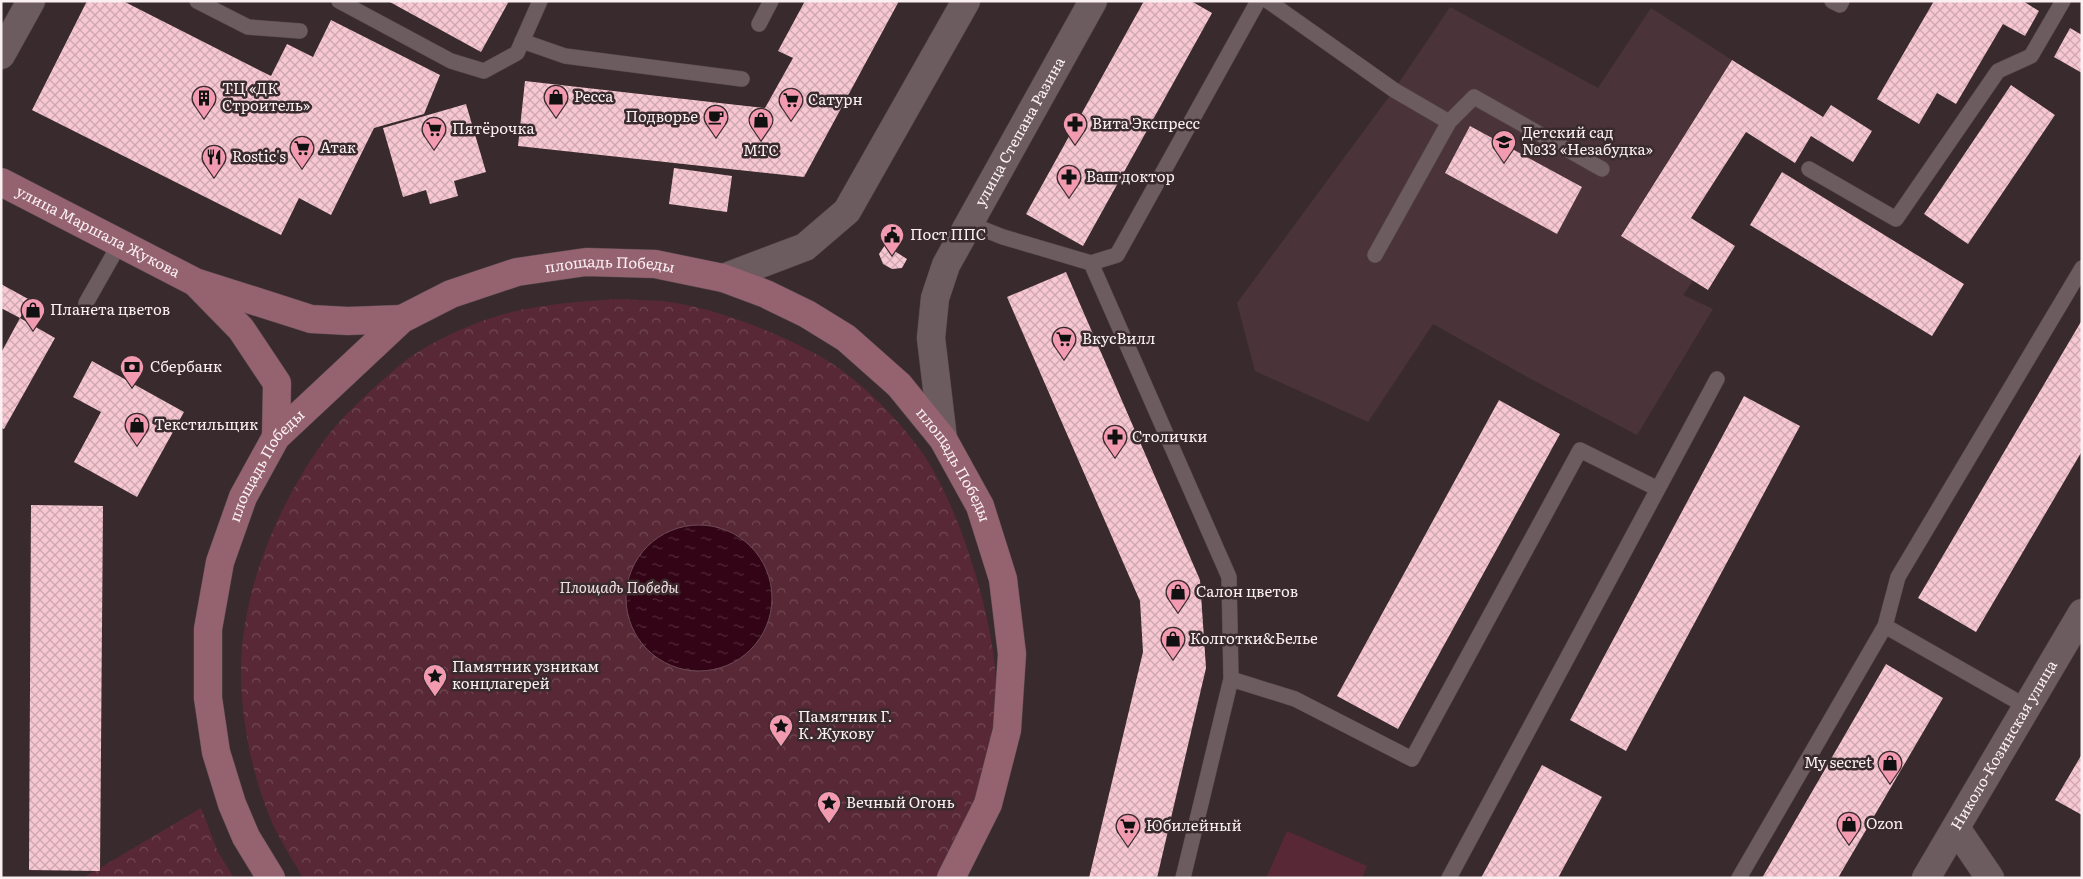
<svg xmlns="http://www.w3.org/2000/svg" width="2083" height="879" viewBox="0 0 2083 879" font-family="Literata,serif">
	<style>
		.built { fill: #4a343a }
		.grass { fill: #582836 }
		.park { fill: url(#park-crowns) }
		.water { fill: url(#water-ripples); stroke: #6e4b57 }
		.building { fill: url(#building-cross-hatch) }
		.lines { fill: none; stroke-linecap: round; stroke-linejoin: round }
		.service-casing { stroke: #54484b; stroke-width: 16 }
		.minor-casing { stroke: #54484b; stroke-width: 29 }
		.tertiary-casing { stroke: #54484b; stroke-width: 29 }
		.secondary-casing { stroke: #54484b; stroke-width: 29 }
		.primary-casing { stroke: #54484b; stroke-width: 29 }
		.service { stroke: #6c5b5f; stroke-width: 15 }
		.minor { stroke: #6c5b5f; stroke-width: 28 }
		.tertiary { stroke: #6c5b5f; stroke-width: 28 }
		.secondary { stroke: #6c5b5f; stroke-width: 28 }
		.primary { stroke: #95626f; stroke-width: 28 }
		.labels { text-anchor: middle; stroke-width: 5; stroke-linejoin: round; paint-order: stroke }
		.poi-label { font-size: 15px; fill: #faf0f2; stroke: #392a2e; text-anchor: start }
		.street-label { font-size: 15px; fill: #faf0f2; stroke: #392a2e }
		.park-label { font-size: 15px; font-style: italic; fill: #f3dde2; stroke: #392a2e }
	</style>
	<defs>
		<pattern id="park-crowns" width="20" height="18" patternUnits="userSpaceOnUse" patternTransform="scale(1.25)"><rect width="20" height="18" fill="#582836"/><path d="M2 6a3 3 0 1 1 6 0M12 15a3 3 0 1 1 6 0" fill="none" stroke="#714854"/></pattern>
		<pattern id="water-ripples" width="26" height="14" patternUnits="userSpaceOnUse" patternTransform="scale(1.25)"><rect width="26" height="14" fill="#320415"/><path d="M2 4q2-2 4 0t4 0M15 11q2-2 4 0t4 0" fill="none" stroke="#512938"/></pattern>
		<pattern id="building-cross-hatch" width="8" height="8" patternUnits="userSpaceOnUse" patternTransform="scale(1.25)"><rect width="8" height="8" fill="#f7c7d2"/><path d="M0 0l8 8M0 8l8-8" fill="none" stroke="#cca7b0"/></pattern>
	</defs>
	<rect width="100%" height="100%" fill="#392a2e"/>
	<path class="built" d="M1450,7L1598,88L1651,8L1732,60L1621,235L1693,281L1683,295L1713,309L1637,435L1531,379L1433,324L1368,422L1255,371L1237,303L1394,90Z"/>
	<path class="grass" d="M1287,831L1367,866L1362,878H1266Z"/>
	<path class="park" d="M617,299C632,300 647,300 662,301C711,306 786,335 828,361C864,384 896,417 921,451C960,505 1001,637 996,704C992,764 971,828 936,878H303C293,861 282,843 273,825C253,779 242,725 241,676C240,594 276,508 323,442C342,416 375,386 400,365C423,346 454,332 482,321C525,305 572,302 617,299Z
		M201,808L218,852L234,878H83Z"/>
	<path class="water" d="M626 598a73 73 0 1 1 146 0a73 73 0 1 1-146 0Z"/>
	<path class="building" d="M87,1H123L271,76L287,44L313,57L331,20L440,75L424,114L374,128L331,215L299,198L281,235L32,110Z
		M388,1H509L481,52Z
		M805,1H899L804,177L518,146L525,81L765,108L793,58L778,51Z
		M1144,1H1191L1212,13L1083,246L1026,214Z
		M1934,1H2023L2039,11L2025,36L2003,24L1956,104L1937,93L1919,124L1877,99Z
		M2070,28L2082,35V73L2054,57Z
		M1732,60L1823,117L1831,105L1872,131L1853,162L1811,136L1795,163L1746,132L1691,218L1735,246L1708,290L1621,236Z
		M2011,85L2055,115L1968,244L1924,214Z
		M466,104L486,172L454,181L458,196L430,204L426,190L403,197L383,128Z
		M1470,126L1582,187L1557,234L1445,173Z
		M674,168L732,176L727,212L669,204Z
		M1782,172L1964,284L1932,336L1750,225Z
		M885,245L907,259L902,268L892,269L883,264L879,254Z
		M1066,272L1200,580L1206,668L1157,878H1089L1143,652L1140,601L1007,297Z
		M1,284L30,300L20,318L55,338L4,429L1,428V353L20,318L1,308Z
		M2082,320V451L1976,632L1918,598Z
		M92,361L184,412L137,497L74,462L101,412L73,397Z
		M1744,396L1800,426L1626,751L1570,720Z
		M1499,400L1560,434L1398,729L1337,696Z
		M31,505L103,506L100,871L29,870Z
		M1886,664L1943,698L1838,878H1762Z
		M2082,754V815L2055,800Z
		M1542,765L1602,797L1558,878H1481Z"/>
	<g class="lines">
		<g class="service-casing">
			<path id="service" d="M197,1L248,27L300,31
				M339,1L451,61L484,71L517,53L540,1
				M1268,1L1394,90L1449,122L1474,97L1602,169
				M1832,1L1840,5L1842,1
				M759,24L771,1
				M522,41L565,56L742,79
				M1809,169L1896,219L1998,71L2031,56L2063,1
				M970,224L1003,237L1091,263L1229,577L1231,679L1183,878
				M1375,255L1449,122
				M1091,263L1117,255L1258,1
				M86,303L120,243
				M1885,626L1898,577L2082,268
				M1231,679L1295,699L1412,759L1580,450L1658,489
				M1449,878L1717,379
				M1739,878L1885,626L2027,707"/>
		</g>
		<g class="minor-casing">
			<g id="minor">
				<path d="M1956,828L1990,878"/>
				<path id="s1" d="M1926,878L2082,613"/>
			</g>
		</g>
		<g class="tertiary-casing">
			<path id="tertiary" d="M1,55L31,1"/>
		</g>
		<g class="secondary-casing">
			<g id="secondary">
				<path d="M723,278L805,247L847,211L966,1"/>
				<path id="s2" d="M943,439L931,338L935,298L946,265L1093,1"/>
			</g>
		</g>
		<g class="primary-casing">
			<g id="primary">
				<path id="s3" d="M1,182L195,282L311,319L348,321L402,319"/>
				<path d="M198,285L241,329L277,383L276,437"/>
				<path id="s4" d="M271,878L246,837L232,804L216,752L208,698V629L220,562L243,497L276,437L402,319L451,294L517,272L586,262L655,264L723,278L766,294L807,314L846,338L899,385L943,439L980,506L1003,579L1012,654L1007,730L988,804L951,878"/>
			</g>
		</g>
		<use href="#service" class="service"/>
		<use href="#minor" class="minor"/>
		<use href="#tertiary" class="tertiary"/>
		<use href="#secondary" class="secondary"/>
		<use href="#primary" class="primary"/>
	</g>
	<defs>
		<g id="shop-pin" transform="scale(1.25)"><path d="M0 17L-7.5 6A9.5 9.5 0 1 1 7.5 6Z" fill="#f29ab0" stroke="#392a2e"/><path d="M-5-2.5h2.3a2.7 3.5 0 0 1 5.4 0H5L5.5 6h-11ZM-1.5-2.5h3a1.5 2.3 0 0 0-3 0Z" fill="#111"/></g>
		<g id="building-pin" transform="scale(1.25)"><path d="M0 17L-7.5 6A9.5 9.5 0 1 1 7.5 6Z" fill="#f29ab0" stroke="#392a2e"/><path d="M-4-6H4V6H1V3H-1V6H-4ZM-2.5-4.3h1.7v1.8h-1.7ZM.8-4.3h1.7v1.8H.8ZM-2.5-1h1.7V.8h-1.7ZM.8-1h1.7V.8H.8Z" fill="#111"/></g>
		<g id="supermarket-pin" transform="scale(1.25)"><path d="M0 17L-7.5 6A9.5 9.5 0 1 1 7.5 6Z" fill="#f29ab0" stroke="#392a2e"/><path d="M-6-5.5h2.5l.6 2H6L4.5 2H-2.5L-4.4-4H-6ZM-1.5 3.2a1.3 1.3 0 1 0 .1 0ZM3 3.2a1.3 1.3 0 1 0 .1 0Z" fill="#111"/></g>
		<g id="cafe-pin" transform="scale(1.25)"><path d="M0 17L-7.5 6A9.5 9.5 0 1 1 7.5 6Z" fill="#f29ab0" stroke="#392a2e"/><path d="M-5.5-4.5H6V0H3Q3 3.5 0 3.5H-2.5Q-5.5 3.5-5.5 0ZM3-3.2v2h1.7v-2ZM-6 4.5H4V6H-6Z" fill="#111"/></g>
		<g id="pharmacy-pin" transform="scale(1.25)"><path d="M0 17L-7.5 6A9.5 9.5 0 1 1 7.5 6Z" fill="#f29ab0" stroke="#392a2e"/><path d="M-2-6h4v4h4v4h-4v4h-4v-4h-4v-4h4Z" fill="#111"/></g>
		<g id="school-pin" transform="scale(1.25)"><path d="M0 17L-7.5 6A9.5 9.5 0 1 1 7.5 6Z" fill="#f29ab0" stroke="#392a2e"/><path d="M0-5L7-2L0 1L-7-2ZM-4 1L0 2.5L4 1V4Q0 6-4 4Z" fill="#111"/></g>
		<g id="restaurant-pin" transform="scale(1.25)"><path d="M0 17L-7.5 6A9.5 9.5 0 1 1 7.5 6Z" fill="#f29ab0" stroke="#392a2e"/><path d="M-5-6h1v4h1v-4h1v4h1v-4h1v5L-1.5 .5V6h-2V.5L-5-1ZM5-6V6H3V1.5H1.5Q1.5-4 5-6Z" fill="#111"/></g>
		<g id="civic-pin" transform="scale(1.25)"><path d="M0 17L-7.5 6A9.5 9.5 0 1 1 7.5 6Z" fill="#f29ab0" stroke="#392a2e"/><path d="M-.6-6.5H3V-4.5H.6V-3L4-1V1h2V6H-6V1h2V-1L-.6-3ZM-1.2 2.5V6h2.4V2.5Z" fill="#111"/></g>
		<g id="bank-pin" transform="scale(1.25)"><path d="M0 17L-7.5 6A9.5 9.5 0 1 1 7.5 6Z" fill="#f29ab0" stroke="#392a2e"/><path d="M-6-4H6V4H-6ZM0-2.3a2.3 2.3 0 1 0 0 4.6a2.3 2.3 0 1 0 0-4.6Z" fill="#111"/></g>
		<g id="sight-pin" transform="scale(1.25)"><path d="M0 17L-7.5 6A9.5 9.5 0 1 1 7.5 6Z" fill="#f29ab0" stroke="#392a2e"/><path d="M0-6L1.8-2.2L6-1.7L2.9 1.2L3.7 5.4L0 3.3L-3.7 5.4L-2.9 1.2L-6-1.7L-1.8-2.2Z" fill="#111"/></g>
	</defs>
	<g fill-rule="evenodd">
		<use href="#shop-pin" x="556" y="97"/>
		<use href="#building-pin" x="204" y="98"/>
		<use href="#supermarket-pin" x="791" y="100"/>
		<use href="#cafe-pin" x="716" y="117"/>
		<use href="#shop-pin" x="761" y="120"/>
		<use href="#pharmacy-pin" x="1075" y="124"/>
		<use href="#supermarket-pin" x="434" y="129"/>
		<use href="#school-pin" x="1504" y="142"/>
		<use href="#supermarket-pin" x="302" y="148"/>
		<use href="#restaurant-pin" x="214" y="157"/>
		<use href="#pharmacy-pin" x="1069" y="177"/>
		<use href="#civic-pin" x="892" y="235"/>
		<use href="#shop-pin" x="33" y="310"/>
		<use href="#supermarket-pin" x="1064" y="339"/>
		<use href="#bank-pin" x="132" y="367"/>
		<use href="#shop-pin" x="137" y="425"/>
		<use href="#pharmacy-pin" x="1115" y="437"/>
		<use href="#shop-pin" x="1178" y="592"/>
		<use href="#shop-pin" x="1173" y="639"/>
		<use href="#sight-pin" x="435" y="676"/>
		<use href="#sight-pin" x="781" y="726"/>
		<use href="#shop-pin" x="1890" y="763"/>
		<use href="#sight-pin" x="829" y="803"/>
		<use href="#shop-pin" x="1849" y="824"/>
		<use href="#supermarket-pin" x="1128" y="826"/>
	</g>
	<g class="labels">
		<g class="poi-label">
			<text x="222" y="94">ТЦ «ДК<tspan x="222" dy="17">Строитель»</tspan></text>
			<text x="574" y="102">Ресса</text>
			<text x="808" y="105">Сатурн</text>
			<text x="698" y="122" text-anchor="end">Подворье</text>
			<text x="1092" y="129">Вита Экспресс</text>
			<text x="452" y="134">Пятёрочка</text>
			<text x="1522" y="138">Детский сад<tspan x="1522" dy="17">№33 «Незабудка»</tspan></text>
			<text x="320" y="153">Атак</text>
			<text x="761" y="156" text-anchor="middle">МТС</text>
			<text x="232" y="162">Rostic's</text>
			<text x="1086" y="182">Ваш доктор</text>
			<text x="910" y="240">Пост ППС</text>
			<text x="50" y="315">Планета цветов</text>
			<text x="1082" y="344">ВкусВилл</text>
			<text x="150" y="372">Сбербанк</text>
			<text x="154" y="430">Текстильщик</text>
			<text x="1132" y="442">Столички</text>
			<text x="1196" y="597">Салон цветов</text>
			<text x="1190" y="644">Колготки&amp;Белье</text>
			<text x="452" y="672">Памятник узникам<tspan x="452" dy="17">концлагерей</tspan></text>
			<text x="798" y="722">Памятник Г.<tspan x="798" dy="17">К. Жукову</tspan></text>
			<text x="1872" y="768" text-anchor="end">My secret</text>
			<text x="846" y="808">Вечный Огонь</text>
			<text x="1866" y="829">Ozon</text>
			<text x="1146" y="831">Юбилейный</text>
		</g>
		<g class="street-label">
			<text dy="5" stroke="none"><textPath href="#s2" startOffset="329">улица Степана Разина</textPath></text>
			<text dy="5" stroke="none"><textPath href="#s3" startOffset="109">улица Маршала Жукова</textPath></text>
			<text dy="5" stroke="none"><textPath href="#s4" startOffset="858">площадь Победы</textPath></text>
			<text dy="5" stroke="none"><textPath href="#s4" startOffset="1278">площадь Победы</textPath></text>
			<text dy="5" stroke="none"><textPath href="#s4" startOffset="438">площадь Победы</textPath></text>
			<text dy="5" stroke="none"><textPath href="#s1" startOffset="154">Николо-Козинская улица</textPath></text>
		</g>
		<g class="park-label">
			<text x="619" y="593">Площадь Победы</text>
		</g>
	</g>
	<rect width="2083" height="879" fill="none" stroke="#faf0f2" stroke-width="5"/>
</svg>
